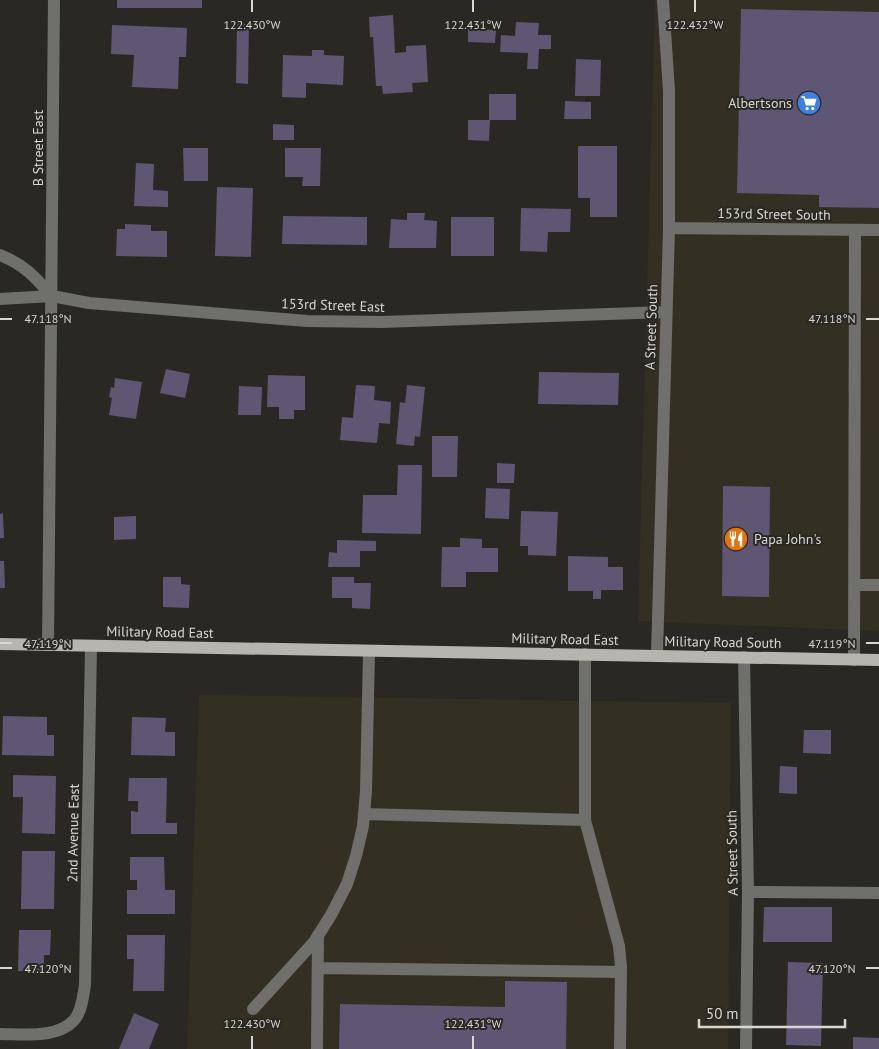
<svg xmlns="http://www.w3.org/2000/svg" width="879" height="1049" viewBox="0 0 879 1049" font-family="'PT Sans',sans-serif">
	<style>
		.built { fill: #333023 }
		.building { fill: #5e5673 }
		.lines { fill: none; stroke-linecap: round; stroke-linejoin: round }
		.minor { stroke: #6f6f6b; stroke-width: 12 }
		.major { stroke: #b6b6af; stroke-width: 12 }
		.ticks { fill: none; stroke: #d8d7d3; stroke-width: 2 }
		.labels { text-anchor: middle; stroke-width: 4; stroke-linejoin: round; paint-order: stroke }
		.poi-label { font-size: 14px; fill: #d8d7d3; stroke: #2a2822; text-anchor: end }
		.street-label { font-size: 14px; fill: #d8d7d3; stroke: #2a2822 }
		.ticks-label { font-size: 12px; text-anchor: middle; fill: #d8d7d3; stroke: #2a2822; stroke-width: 4; stroke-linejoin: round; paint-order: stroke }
	</style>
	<rect width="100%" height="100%" fill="#2a2822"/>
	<path class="built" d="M655,0H879V631L638,621Z
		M199,695L731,703L728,1049H187Z"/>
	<path class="building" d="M117,0H202V8H117Z
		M741,9L879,12V208L819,207V195L737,193Z
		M393,15L395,53L406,52V46L426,45L428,82L412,83L413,92L383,94L382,86H376L373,37H370L369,17Z
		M516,22L539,23L538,35H551V49H539L538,69H527L528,53L500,52L501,35L515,36Z
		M237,24H249L248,84L236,83Z
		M112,25L187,28L186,57H179L178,89L132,87L134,55L111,54Z
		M468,29L496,30L495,43L468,42Z
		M312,50H324V55L344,56L343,85L306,83V98L282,97L283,55L312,56Z
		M576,59L601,60L600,96H575Z
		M489,94H516V120H489Z
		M565,101L591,102V119H564Z
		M468,120H490L489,141L468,140Z
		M273,124L294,125V140H273Z
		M578,146H617V217H590V198H578Z
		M183,148H208V181H184Z
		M285,148H321L320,186H302L303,177H285Z
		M136,163L154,164L153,190L168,191V207L134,206Z
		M217,187L253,188L251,257L215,256Z
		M521,208L571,209L570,232H548L547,252L520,251Z
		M407,213H425L424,220L437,221L436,248H389L391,219L407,220Z
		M283,216L367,217V245L282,244Z
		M451,217H494V256H451Z
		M125,224L151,225V231H167V257L116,256L117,229H125Z
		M166,369L190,374L185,398L160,393Z
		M539,372L619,373L618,405L538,404Z
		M268,375L305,376V410H294V419H279V407H267Z
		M115,378L142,382L136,419L109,415L112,398L109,397L111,387L114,388Z
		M356,385L375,386L374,400L391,402L390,424L379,423L377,443L340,440L342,417L353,418Z
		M407,385L425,387L420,437L415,436L414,446L396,444L400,402L405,403Z
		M239,386L262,387L261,415H238Z
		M432,436H458L457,477H432Z
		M497,463L515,464L514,483H497Z
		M398,465H422L421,534L362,533L363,495H397Z
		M723,486L770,487L769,597L722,596Z
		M486,488L510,489L509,519L485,518Z
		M521,511L558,512L556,556L528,555V546H520Z
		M3,513L4,538H0V514Z
		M136,516V539L114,540V517Z
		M460,538L482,539V548H498V572H466V587H441L442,547H460Z
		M337,540L376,541V551H360V567H328L329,552L337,553Z
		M568,556L608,557V567H623V590H601V599H593V591H568Z
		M0,561H4L5,588H0Z
		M163,577H181V584L190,585L189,608L163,607Z
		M332,577H354V583H371L370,609L352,608V598H332Z
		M3,716L47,717V735H54V756L2,755Z
		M132,717L166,718L165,732H175V756L131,755Z
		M804,730H831V754L803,753Z
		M780,766L797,767V794L779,793Z
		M13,775L56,776L55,834L22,833L23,797H13Z
		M129,778H167L166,823H177V834H131V811L138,812V801H128Z
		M22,851H55L54,909H21Z
		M130,857H164L165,890H175V914H127V890H137V880H130Z
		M764,907H832V942H763Z
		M19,930H51L50,955H44V972L18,971Z
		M127,935H165L164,991H133L134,959H127Z
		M788,962L823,963L821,1046L786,1045Z
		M505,981L567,982L566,1049H339L340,1004L505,1007Z
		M134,1013L159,1024L149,1049H119Z
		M853,1037L879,1038V1049H853Z"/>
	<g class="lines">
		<path class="minor" d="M669,228L879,230
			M0,255C25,265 35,277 52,296
			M0,299L52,296L89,303L307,321L382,322L666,312
			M854,585H879
			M48,645L54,0
			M585,654V820L619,946L621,967L620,1049
			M657,655L669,228V91L663,0
			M744,657L748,892L746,1049
			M854,660L855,230
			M364,814L585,820
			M748,892L879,893
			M318,968L621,972
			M253,1009L314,942L331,915L347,884L356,856L363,826L366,791L369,651
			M0,1034C23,1034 59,1039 75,1019C82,1010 83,996 85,985L91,646
			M317,1049L318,935"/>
		<path class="major" d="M0,644L879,660"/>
	</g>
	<path class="ticks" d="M252,0V12M473,0V12M695,0V12M0,319H12M866,319H879M0,643H12M866,643H879M0,968H12M866,968H879M252,1036V1049M473,1036V1049"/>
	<defs>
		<g id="supermarket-disc" transform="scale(1.25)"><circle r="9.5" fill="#3f7fe0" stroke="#2a2822"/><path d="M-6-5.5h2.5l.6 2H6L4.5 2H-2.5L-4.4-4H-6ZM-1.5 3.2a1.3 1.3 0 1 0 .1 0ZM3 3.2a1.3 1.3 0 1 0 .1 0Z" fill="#fff"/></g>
		<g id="restaurant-disc" transform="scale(1.25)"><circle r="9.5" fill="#e8710a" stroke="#2a2822"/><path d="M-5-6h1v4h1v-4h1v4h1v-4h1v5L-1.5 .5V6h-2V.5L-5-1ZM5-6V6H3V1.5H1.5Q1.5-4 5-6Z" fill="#fff"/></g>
	</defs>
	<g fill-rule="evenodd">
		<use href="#supermarket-disc" x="809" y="103"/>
		<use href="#restaurant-disc" x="736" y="539"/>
	</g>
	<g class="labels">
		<g class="poi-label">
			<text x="792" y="108">Albertsons</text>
			<text x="754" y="544" text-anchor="start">Papa John's</text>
		</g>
		<g class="street-label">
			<text transform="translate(38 148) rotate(-90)" y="5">B Street East</text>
			<text transform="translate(774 214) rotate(1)" y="5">153rd Street South</text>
			<text transform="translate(333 305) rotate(2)" y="5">153rd Street East</text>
			<text transform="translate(651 327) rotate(-88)" y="5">A Street South</text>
			<text transform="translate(160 632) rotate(1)" y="5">Military Road East</text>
			<text transform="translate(565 639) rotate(1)" y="5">Military Road East</text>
			<text transform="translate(723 642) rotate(1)" y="5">Military Road South</text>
			<text transform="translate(73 833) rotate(-89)" y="5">2nd Avenue East</text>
			<text transform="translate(732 853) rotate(-91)" y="5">A Street South</text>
		</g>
	</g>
	<g class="ticks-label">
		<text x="252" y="29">122.430°W</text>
		<text x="473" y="29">122.431°W</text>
		<text x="695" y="29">122.432°W</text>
		<text x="832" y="323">47.118°N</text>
		<text x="48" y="323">47.118°N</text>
		<text x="832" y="648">47.119°N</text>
		<text x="48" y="648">47.119°N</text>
		<text x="832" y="973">47.120°N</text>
		<text x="48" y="973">47.120°N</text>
		<text x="252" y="1028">122.430°W</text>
		<text x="473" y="1028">122.431°W</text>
	</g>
	<path d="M699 1019v8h146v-8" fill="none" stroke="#d8d7d3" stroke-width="2.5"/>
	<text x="706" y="1019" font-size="15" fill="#d8d7d3" stroke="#2a2822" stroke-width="4" paint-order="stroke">50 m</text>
</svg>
